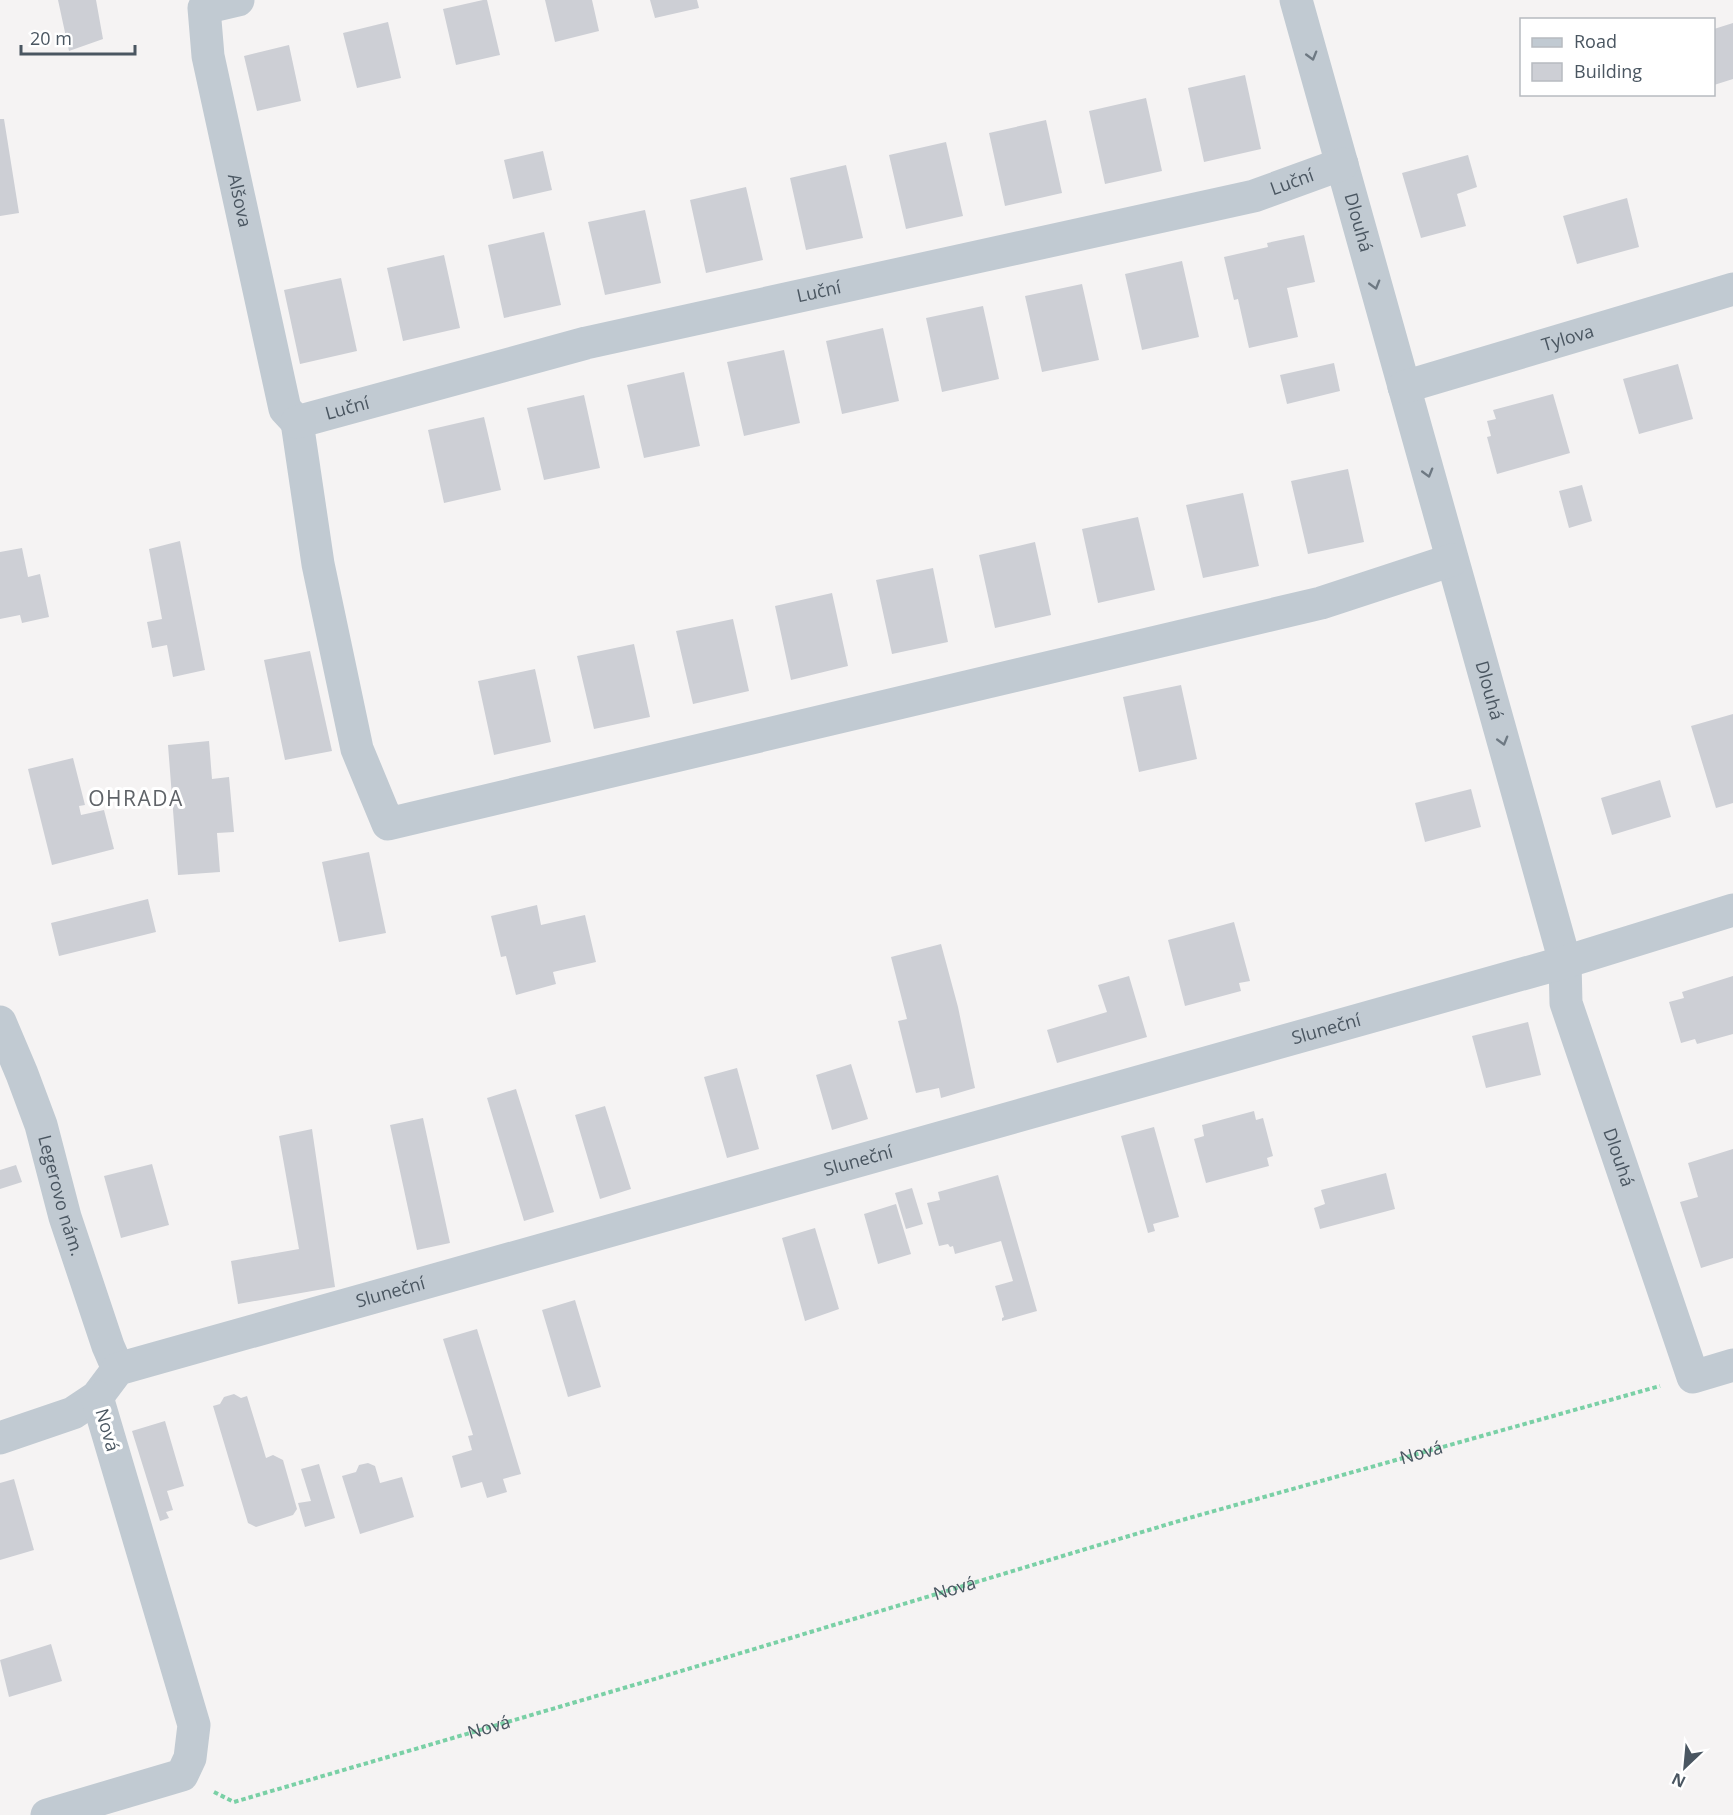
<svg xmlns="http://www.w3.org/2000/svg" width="1733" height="1815" viewBox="0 0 1733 1815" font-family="'Open Sans',sans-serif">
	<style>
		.building { fill: #cdcfd5 }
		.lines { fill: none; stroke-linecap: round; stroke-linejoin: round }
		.path { stroke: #7ad0a6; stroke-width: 4; stroke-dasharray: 4.5 3; stroke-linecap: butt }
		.minor { stroke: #c1cad2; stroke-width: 33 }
		.oneway { stroke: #6e7983 }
		.labels { text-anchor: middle; stroke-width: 6; stroke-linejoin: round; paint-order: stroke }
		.street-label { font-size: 18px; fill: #4a5661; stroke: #fff }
		.quarter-label { font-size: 21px; letter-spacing: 1.5px; fill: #5f6368; stroke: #fff }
	</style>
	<rect width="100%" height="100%" fill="#f5f3f3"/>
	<path class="building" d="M58,0H96L103,39L69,51Z
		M483,0H487L500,55L456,65L443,9Z
		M545,0H592L599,31L555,42Z
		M650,0H697L699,8L655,18Z
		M388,22L401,78L357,88L343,33Z
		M1733,23V79L1714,85V29Z
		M289,45L301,101L257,111L244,56Z
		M1245,75L1261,149L1204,162L1188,88Z
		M1146,98L1162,171L1105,184L1089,111Z
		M0,119H4L19,213L0,216Z
		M1046,120L1062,193L1005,206L989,133Z
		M946,142L963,216L906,229L889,155Z
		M543,151L552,190L513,199L504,160Z
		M1468,155L1477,187L1457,194L1466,226L1421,238L1402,173Z
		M846,165L863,238L806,250L790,178Z
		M746,187L763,260L706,273L690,200Z
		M1627,198L1639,247L1577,264L1563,216Z
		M645,210L661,283L605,295L588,222Z
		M544,232L561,305L504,318L488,245Z
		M1304,235L1315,282L1287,288L1298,337L1249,348L1238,299L1234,300L1224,257L1268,247L1267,243Z
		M444,255L460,328L403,341L387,268Z
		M1182,261L1199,337L1142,350L1125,274Z
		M341,278L357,351L300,364L284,290Z
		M1082,284L1099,360L1042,372L1025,296Z
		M983,306L999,379L942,392L926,318Z
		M883,328L899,401L842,414L826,341Z
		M784,350L800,423L744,436L727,362Z
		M1334,363L1340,391L1287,404L1280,375Z
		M1678,364L1693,419L1639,434L1623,379Z
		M684,372L700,446L644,458L627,385Z
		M1553,394L1570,453L1497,474L1487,437L1491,436L1487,421L1496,419L1493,410Z
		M584,395L600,468L544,480L527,408Z
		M484,417L501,490L444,503L428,430Z
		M1348,469L1364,542L1308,554L1291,481Z
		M1582,485L1592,521L1569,528L1559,491Z
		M1243,493L1259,566L1203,578L1186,505Z
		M1138,517L1155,590L1098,603L1082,529Z
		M180,541L205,670L173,677L167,645L152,648L147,622L162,619L149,549Z
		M1035,542L1051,615L995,628L979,555Z
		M22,548L28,577L40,574L49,617L22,623L20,615L0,619V552Z
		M933,568L948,642L892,654L876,580Z
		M832,593L848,666L791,680L775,606Z
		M733,619L749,691L693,704L676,631Z
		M634,644L650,717L594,729L577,656Z
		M310,651L332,751L285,760L264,660Z
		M535,669L551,742L494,755L478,681Z
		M1181,685L1197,759L1139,772L1123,697Z
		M1733,714V803L1716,808L1691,726Z
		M209,741L212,779L229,777L234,832L217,833L220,872L178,875L168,745Z
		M73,758L85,805L79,806L81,815L104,810L114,849L52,865L28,769Z
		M1660,780L1671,817L1612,835L1601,798Z
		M1471,789L1481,827L1425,842L1415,803Z
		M369,852L386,933L339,942L322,862Z
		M148,899L156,932L59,956L51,923Z
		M537,905L541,925L585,915L596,962L553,972L556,984L516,995L506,956L501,957L491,916Z
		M1234,922L1250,981L1239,983L1241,991L1185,1006L1168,940Z
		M941,944L958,1007L975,1088L941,1098L939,1088L916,1093L898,1021L907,1019L891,957Z
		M1129,976L1147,1037L1057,1063L1047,1030L1107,1012L1098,985Z
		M1733,976V1034L1697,1044L1695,1039L1681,1043L1669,1002L1684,998L1682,992Z
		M1528,1022L1541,1075L1486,1088L1472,1036Z
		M851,1064L868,1119L832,1130L816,1075Z
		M737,1068L759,1149L727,1158L704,1077Z
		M516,1089L554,1212L524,1221L487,1098Z
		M605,1106L631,1189L600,1199L575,1115Z
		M1254,1111L1256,1120L1263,1118L1273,1156L1267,1158L1269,1166L1206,1183L1194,1139L1204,1136L1202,1125Z
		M423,1118L450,1243L417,1250L390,1125Z
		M1154,1127L1179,1217L1153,1224L1155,1231L1148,1233L1121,1136Z
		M312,1129L335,1287L238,1304L231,1261L299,1249L279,1136Z
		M1733,1149V1258L1701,1268L1680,1202L1698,1197L1688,1163Z
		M152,1164L169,1225L121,1238L104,1176Z
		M16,1165L22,1182L0,1189V1170Z
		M1386,1173L1395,1209L1320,1229L1314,1208L1325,1204L1321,1190Z
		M998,1175L1037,1311L1002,1321V1318L1004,1317L995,1286L1013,1281L1001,1241L955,1254L953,1246L950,1247L948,1244L939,1246L927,1203L940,1200L938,1192Z
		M912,1188L923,1224L906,1229L895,1193Z
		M896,1204L911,1254L878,1264L864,1214Z
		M815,1228L839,1309L805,1321L782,1238Z
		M575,1300L601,1387L568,1397L542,1310Z
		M477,1329L521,1474L503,1479L507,1492L487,1498L482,1482L461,1488L452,1456L472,1450L468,1436L473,1435L443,1339Z
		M234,1394L241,1398L247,1396L266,1458L273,1455L283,1460L297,1509L293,1515L256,1527L248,1523L213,1406L220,1404L224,1397Z
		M165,1421L184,1486L167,1491L173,1510L166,1512L169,1518L160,1521L132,1431Z
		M368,1463L375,1466L380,1483L402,1477L414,1517L360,1534L342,1476L356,1472L359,1465Z
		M319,1464L335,1518L305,1527L298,1503L311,1501L301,1469Z
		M14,1479L34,1550L0,1560V1483Z
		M51,1644L62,1681L9,1697L0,1660Z"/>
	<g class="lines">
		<path class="path" id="s1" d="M214,1792L234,1802L658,1678L1182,1520L1660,1386"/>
		<g class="minor">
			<path id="s2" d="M238,0L204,8L208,56L285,409L297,422"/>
			<path id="s3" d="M1296,0L1565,962L1566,1003L1693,1377L1733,1365"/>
			<path id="s4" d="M1404,387L1733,289"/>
			<path d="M297,422L318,564L357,749L388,824L1321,603L1452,560"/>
			<path id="s5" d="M297,422L586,343L1254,196L1342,164"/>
			<path id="s6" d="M0,1022L22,1074L41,1125L65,1217L108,1346L118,1369"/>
			<path id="s7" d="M0,1438L73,1413L97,1397L118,1369L1565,962L1733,910"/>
			<path d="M47,1815L182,1775L190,1758L194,1725L97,1397"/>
		</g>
	</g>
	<defs><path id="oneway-chevron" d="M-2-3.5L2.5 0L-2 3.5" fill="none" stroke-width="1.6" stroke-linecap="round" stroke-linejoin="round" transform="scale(1.5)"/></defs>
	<g class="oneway">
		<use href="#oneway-chevron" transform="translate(1312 56) rotate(74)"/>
		<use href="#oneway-chevron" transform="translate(1375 285) rotate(74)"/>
		<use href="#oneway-chevron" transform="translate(1428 473) rotate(74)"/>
		<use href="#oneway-chevron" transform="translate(1503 741) rotate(74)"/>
	</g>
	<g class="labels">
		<g class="street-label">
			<text dy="6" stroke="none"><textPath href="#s5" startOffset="1024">Luční</textPath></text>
			<text dy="6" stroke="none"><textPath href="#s2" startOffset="231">Alšova</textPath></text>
			<text dy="6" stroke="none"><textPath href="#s3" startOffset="231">Dlouhá</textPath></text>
			<text dy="6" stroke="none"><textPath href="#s5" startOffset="538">Luční</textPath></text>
			<text dy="6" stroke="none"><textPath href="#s4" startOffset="171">Tylova</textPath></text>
			<text dy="6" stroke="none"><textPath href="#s5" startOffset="52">Luční</textPath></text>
			<text dy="6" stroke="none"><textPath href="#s3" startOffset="717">Dlouhá</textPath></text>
			<text dy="6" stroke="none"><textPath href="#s7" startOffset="1396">Sluneční</textPath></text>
			<text dy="6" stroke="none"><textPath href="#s3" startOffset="1203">Dlouhá</textPath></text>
			<text dy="6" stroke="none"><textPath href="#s7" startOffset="910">Sluneční</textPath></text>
			<text dy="6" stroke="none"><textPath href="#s6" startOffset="184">Legerovo nám.</textPath></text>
			<text dy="6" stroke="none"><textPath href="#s7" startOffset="424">Sluneční</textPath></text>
			<text transform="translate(107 1430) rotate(74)" y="6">Nová</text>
			<text dy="6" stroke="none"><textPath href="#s1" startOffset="1260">Nová</textPath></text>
			<text dy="6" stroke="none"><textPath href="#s1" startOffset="774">Nová</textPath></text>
			<text dy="6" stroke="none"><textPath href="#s1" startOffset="288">Nová</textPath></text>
		</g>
		<g class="quarter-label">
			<text x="136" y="806">OHRADA</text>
		</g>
	</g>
	<rect x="1520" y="18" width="195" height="78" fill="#ffffff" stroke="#b7bbc0" stroke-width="1.5"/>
	<rect x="1532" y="38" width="30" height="9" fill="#c1cad2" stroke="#b7bbc0" stroke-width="1.5"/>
	<text x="1574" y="48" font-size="18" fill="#4a5661">Road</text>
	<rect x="1532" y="63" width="30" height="18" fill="#cdcfd5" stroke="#b7bbc0" stroke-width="1.5"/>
	<text x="1574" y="78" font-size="18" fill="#4a5661">Building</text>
	<g transform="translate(1685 1767) rotate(206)" stroke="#ffffff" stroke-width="4.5" paint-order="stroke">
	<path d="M0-4.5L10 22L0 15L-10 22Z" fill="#4a5661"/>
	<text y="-9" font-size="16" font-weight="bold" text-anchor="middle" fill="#4a5661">N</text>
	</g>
	<path d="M21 45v9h114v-9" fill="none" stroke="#4a5661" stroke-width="3"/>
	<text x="30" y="45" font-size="18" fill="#4a5661" stroke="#ffffff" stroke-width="4.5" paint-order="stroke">20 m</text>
</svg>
